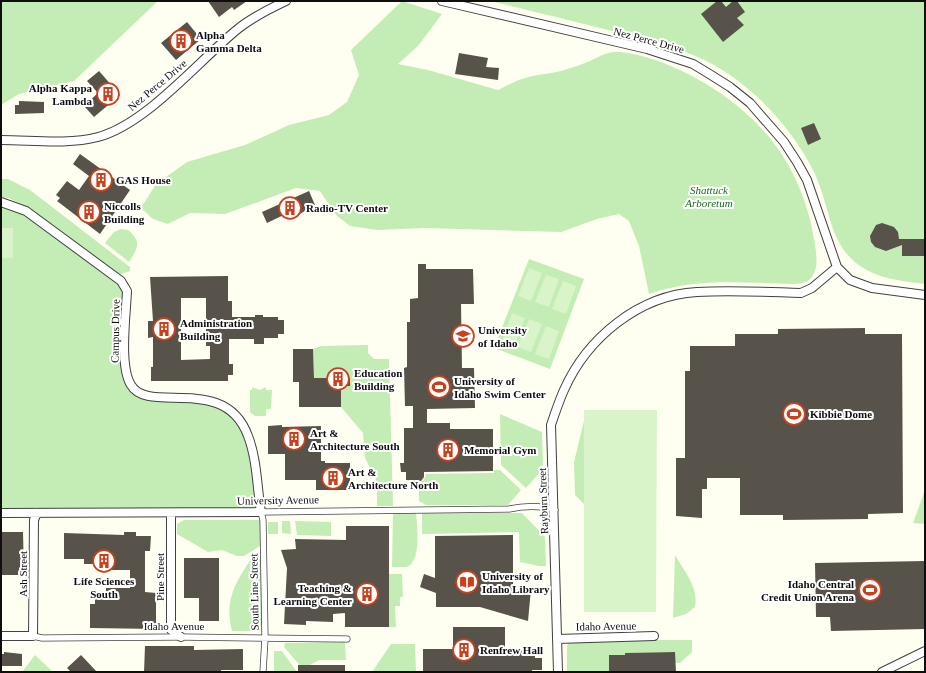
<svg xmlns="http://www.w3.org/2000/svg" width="926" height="673" viewBox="0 0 926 673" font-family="Georgia,serif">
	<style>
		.green { fill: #c4edb5 }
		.pitch { fill: #d9f4c8 }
		.building { fill: #58534a; fill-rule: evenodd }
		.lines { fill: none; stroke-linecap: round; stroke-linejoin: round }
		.pedestrian-casing { stroke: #414141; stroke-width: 7 }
		.minor-casing { stroke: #414141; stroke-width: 10 }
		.pedestrian { stroke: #fff; stroke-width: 5.5 }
		.minor { stroke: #fff; stroke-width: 8 }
		.labels { text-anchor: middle; stroke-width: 4; stroke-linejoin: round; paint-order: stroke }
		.poi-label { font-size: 11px; font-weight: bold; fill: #0e0e0e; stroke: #fff; text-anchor: start }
		.street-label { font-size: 11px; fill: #0e0e0e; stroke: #fff }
		.park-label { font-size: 11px; font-style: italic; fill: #186c1d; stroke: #fff }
	</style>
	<rect width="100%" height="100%" fill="#fefff0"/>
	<path class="green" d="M1,1H158L74,81L19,94L1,105Z
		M402,1L442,14L418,46L398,64L428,70L498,90C507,86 516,80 525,78C537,74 550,74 561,71C570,68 581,65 590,61C601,56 608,51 621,52C665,57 719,87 751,118C787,151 808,196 815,245C817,257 819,272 808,281C804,283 797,284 793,284C744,283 696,277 649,294L639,246L629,221L619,214L597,219L561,232L424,228L377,230L350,226L336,215L320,191L296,188L225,214L190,213L168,224L153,219L141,208L156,184L187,162L245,145L289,125L329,115L347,102L359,75L351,50Z
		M491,1H925V284C883,279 850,274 833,229C827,211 823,192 815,174C797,137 769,104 737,80C699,51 653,41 608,30C569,20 530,11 491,1Z
		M1,179H8L30,190L130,267V271L119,275L32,210L9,198L1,197Z
		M1,202L15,206L121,281L127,291V378L143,394L221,405L248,436L261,512L1,513Z
		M121,229L128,230C142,242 138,248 129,262L105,243L114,232Z
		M529,259L584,279L550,369L494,348Z
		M368,345V353L374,359H389L393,506H377V482L365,458L363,433L341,407V386H350V378H326V380H314L313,349L321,346Z
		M252,387L260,390L266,387V390H272L271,409H266V416H255L250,412V390H252Z
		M500,414L542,432L543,469L526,488L501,465Z
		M584,421V504L575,495L574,462Z
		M494,470H500L521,490L508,505H426L419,501V483L424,480L426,474L494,473Z
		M925,490V524L913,523Z
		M393,512L416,513C417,525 422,563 406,567C402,567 396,567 392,567Z
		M422,513H522L545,537L546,566H539L520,562L519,532L422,534Z
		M184,520H263V533L260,546L244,556H237L222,550L208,552L177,534V524Z
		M282,521H290L291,534L282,533Z
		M295,521L331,522V536L297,535Z
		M268,522H278V534H268Z
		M675,555C684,571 699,587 695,607L686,614L673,618Z
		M263,558L265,631H232C224,601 235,583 251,559Z
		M389,574H402L403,597H400V606H395L396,627H389Z
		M618,640H692V652L680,663H675V652L626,653L625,659L609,655V672H567V646L569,642Z
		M345,642L346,660H319L303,669L284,647L285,643Z
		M391,644H415L416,672H372Z
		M274,651H282L297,672H274Z
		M35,655L53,672H22Z"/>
	<path class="pitch" d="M1,228H13V258H1Z
		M529,268L542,273L531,301L518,296Z
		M546,275L559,279L549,307L535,302Z
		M563,281L576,286L566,314L552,309Z
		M512,313L525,318L514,346L502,341Z
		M529,319L542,324L531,352L518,347Z
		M546,326L559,331L549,359L535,354Z
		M584,410H657L656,612H584Z"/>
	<path class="building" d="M208,1H247L234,10L232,7L219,17Z
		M717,1H721L726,7L733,1H737L745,12L737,18L744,25L723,42L701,14Z
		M187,22L201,39L176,60L161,43Z
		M459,53L488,58L486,67L499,68L498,80L455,74Z
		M99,71L120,95L94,117L84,106L98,93L87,81Z
		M19,101L44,102V113L15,114V105H19Z
		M814,123L821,139L808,145L801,128Z
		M80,154L130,190L100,234L57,201L60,198L56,195L67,181L79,190L89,176L73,164Z
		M309,191L315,205L293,218L290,212L267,223L262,212Z
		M882,223L894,227L898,232L899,239H925V256H902V245L886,251L875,247L871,242L870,236L876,225Z
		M418,264H426V269H473L474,304H461L462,368H474L475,408L427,409V423H450V429H493V471L424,472V477L421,481L406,480V472H401L400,463H404V428H413V406H405L404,368L407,367V322H410V299L418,298Z
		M228,276V301H232V317H255V315H263V317H278V320H284V334H278V338H264V344H254V339H229V364H233V375H228V381H151V367H153V337L148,338V321H153L150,277ZM181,298H206V346H210V359L181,360Z
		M865,328V334H902L903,513L868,514V519L783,520V515H740V478H707V489H702V518L676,516V458H685V371H690V346H735V334H778V329Z
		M293,349H313L314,378H350V386H341V407H299V382H293Z
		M282,425V427L321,426V461H325V463H350V490H316V480H285V454H268V426Z
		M346,526H389V627H345V613L333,614V622L306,621V625L284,624L287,568L281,550L296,549L295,539L346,540Z
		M1,532H23L24,575H1Z
		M124,532H136V536H151L150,551H145V592L156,593V629L90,628V604H95V592H106V588H130V570H110L102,572L97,569L95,564H84V559H64V533L124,535Z
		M513,535V589H531L528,621L480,607H436V593L420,587L424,574L435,578V536Z
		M184,558H219V621H199V598H184Z
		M925,561V629L831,631L830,617H816L815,563Z
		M453,627H505V650H535V658H542V670H532V672H423V649H453Z
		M145,646H194V650L243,649V670H221V672H144Z
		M4,652L22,654V666H1V654H4Z
		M675,652L676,672H609V655H625V653Z
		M81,655L97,672H71L67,668Z
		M298,665H345V672H298Z"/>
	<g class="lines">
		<g class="pedestrian-casing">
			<path id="pedestrian" d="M33,636L42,638L181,637L347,639
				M263,672L265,638L263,520L261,512L509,509C524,506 540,505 555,510"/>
		</g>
		<g class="minor-casing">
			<path id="minor" d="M442,1L647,49L693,64L711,75L730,87L750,103L784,142L797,162L807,180L837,267L850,280L872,288L925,295
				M1,140C32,140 67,145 98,137C147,124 199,60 239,28C253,17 269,9 286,1
				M1,202L26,211L121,281L127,291C126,315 119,366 131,385C148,415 225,373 248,436C257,459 257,487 261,512L1,513
				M171,513V630L181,637
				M1,636H33L34,520L37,513
				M557,639L654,636
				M558,672L551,425C555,413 559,401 564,390C587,338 639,295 697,292C732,290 767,292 801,293L812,288L837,267
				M882,672L925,651"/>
		</g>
		<use href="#pedestrian" class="pedestrian"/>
		<use href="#minor" class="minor"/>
	</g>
	<defs>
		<g id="building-ring" transform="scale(1.15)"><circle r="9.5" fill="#fff" stroke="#cb3f1a" stroke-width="1.5"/><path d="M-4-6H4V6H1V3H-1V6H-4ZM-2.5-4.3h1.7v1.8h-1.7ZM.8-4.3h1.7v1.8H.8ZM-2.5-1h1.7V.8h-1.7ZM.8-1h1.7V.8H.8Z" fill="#cb3f1a"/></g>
		<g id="university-ring" transform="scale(1.15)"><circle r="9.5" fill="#fff" stroke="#cb3f1a" stroke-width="1.5"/><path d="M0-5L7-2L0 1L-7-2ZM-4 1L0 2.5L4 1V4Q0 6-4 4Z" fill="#cb3f1a"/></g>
		<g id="stadium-ring" transform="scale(1.15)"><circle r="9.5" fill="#fff" stroke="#cb3f1a" stroke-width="1.5"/><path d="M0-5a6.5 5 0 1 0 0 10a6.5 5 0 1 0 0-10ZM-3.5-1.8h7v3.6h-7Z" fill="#cb3f1a"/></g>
		<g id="library-ring" transform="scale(1.15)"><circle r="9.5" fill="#fff" stroke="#cb3f1a" stroke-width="1.5"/><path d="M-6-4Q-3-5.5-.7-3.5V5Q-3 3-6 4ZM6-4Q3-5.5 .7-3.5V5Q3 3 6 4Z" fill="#cb3f1a"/></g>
	</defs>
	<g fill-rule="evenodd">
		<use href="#building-ring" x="181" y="41"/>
		<use href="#building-ring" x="108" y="94"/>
		<use href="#building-ring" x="101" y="180"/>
		<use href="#building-ring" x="290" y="208"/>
		<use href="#building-ring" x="89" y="212"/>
		<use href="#building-ring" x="164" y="329"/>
		<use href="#university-ring" x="463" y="336"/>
		<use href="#building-ring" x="338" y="379"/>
		<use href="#stadium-ring" x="439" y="387"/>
		<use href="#stadium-ring" x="794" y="414"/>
		<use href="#building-ring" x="294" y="439"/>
		<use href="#building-ring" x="448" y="450"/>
		<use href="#building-ring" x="333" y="478"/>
		<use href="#building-ring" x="104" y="561"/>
		<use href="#library-ring" x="467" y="582"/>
		<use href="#stadium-ring" x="870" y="590"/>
		<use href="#building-ring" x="367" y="594"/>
		<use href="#building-ring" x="464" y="650"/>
	</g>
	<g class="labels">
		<g class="poi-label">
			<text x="196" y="39">Alpha<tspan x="196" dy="13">Gamma Delta</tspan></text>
			<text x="92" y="92" text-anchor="end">Alpha Kappa<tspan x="92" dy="13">Lambda</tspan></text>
			<text x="116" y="184">GAS House</text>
			<text x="104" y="210">Niccolls<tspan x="104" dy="13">Building</tspan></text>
			<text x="306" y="212">Radio-TV Center</text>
			<text x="180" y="327">Administration<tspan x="180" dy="13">Building</tspan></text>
			<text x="478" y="334">University<tspan x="478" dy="13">of Idaho</tspan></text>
			<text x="354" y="377">Education<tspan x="354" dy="13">Building</tspan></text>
			<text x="454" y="385">University of<tspan x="454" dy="13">Idaho Swim Center</tspan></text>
			<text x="810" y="418">Kibbie Dome</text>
			<text x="310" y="437">Art &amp;<tspan x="310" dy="13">Architecture South</tspan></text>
			<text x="464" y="454">Memorial Gym</text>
			<text x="348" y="476">Art &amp;<tspan x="348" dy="13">Architecture North</tspan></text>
			<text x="482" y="580">University of<tspan x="482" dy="13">Idaho Library</tspan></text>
			<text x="104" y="585" text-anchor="middle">Life Sciences<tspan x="104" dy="13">South</tspan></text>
			<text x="854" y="588" text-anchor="end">Idaho Central<tspan x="854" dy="13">Credit Union Arena</tspan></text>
			<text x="352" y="592" text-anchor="end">Teaching &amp;<tspan x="352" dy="13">Learning Center</tspan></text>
			<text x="480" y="654">Renfrew Hall</text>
		</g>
		<g class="street-label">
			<text transform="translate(649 40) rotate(15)" y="4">Nez Perce Drive</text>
			<text transform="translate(157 85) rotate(-40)" y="4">Nez Perce Drive</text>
			<text transform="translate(115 331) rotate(-89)" y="4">Campus Drive</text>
			<text transform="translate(278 500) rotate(-1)" y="4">University Avenue</text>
			<text transform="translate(543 501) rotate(-92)" y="4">Rayburn Street</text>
			<text transform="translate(23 574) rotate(-90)" y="4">Ash Street</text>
			<text transform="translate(160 577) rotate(-90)" y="4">Pine Street</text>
			<text transform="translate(254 592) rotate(-91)" y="4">South Line Street</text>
			<text x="174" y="630">Idaho Avenue</text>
			<text transform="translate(606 626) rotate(-1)" y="4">Idaho Avenue</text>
		</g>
		<g class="park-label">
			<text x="709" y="194">Shattuck<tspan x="709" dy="13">Arboretum</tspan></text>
		</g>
	</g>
	<rect width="926" height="673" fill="none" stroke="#0e0e0e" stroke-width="4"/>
</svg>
